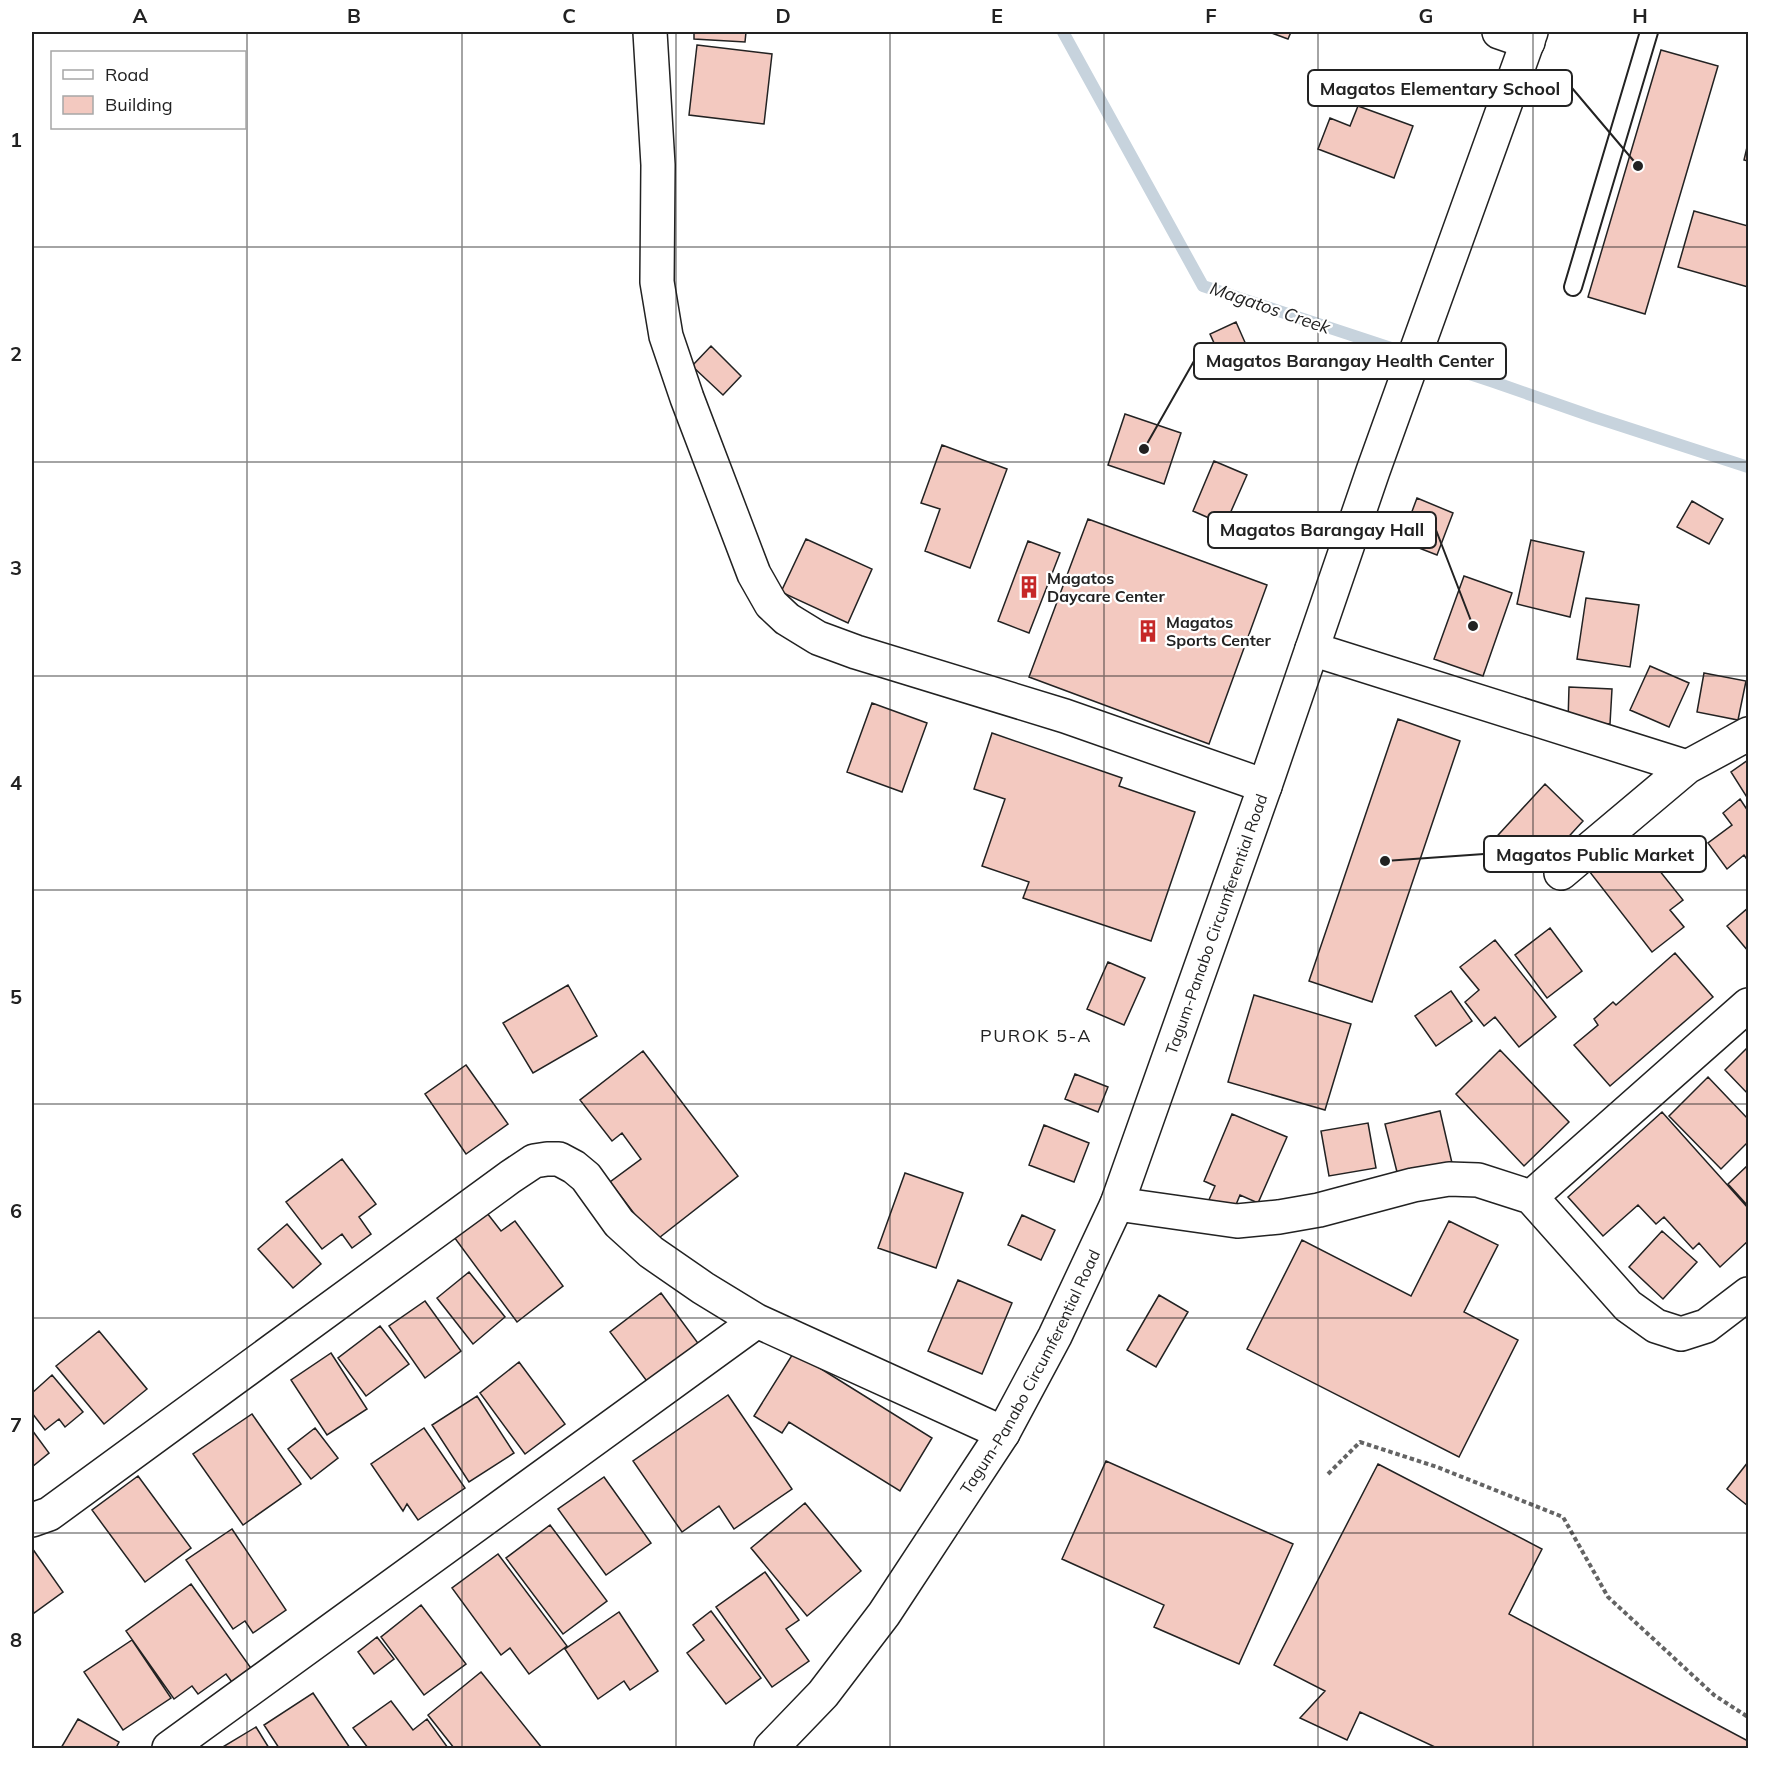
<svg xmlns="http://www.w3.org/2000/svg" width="1780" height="1780" viewBox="0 0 1780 1780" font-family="Mulish,sans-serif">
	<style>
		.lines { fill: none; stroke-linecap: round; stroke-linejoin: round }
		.stream { stroke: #c7d3dd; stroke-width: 12 }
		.building { fill: #f3c9c0; stroke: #222; stroke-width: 1.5 }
		.lane-casing { stroke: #222; stroke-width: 20 }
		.street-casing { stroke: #222; stroke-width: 36 }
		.highway-casing { stroke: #222; stroke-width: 36 }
		.path { stroke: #646464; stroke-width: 4; stroke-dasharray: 4.5 3; stroke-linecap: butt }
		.lane { stroke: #fff; stroke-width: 16 }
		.street { stroke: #fff; stroke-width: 33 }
		.highway { stroke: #fff; stroke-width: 33 }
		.grid { fill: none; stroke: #222; stroke-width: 1.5; stroke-opacity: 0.55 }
		.labels { text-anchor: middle; stroke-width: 4.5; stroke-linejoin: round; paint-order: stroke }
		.poi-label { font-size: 16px; font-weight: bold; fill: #222; stroke: #fff; text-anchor: start }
		.street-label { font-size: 16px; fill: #222; stroke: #fff }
		.water-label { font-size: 18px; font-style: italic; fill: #222; stroke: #fff }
		.neighbourhood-label { font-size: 18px; letter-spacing: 1.5px; fill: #222; stroke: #fff }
		.leader { fill: none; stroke: #222; stroke-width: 2 }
		.callout-dot { fill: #222; stroke: #fff; stroke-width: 2 }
		.callout { fill: #fff; stroke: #222; stroke-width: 2 }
		.callout-label { font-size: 18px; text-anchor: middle; font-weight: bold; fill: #222 }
		.neatline { fill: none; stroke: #222; stroke-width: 2 }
		.grid-label { font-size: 20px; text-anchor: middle; font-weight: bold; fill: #222 }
	</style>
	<rect width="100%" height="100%" fill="#fff"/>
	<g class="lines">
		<path class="stream" d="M1063,32L1203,286L1491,381L1594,417L1748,467"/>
	</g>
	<path class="building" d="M694,32H746L745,42L694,39Z
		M1269,32H1291L1288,39Z
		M697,45L772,54L764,124L689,115Z
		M1661,50L1718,66L1645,314L1588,297Z
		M1358,106L1413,126L1394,178L1318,149L1330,118L1350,126Z
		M1748,143V161L1744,160Z
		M1694,211L1748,226V287L1678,267Z
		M1236,322L1255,365L1229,376L1210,334Z
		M711,346L741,376L723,395L692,366Z
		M1125,414L1181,433L1164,484L1108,465Z
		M942,445L1007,469L970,568L925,551L940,509L921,503Z
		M1214,461L1247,475L1225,525L1193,511Z
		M1417,498L1453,513L1437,555L1401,541Z
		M1692,501L1723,519L1709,544L1677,527Z
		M1088,519L1267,585L1209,744L1029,677Z
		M806,539L872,569L848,623L781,592Z
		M1531,540L1584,552L1570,617L1517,604Z
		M1028,541L1060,553L1029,633L998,621Z
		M1464,576L1512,593L1483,676L1434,659Z
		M1586,598L1639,605L1630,667L1577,659Z
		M1650,666L1689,683L1669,727L1630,710Z
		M1704,673L1746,681L1738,720L1697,712Z
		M1569,687L1612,689L1610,724L1568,722Z
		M872,703L927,723L902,792L847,772Z
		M1398,719L1460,741L1372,1002L1309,981Z
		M992,733L1122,778L1119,786L1195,812L1151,941L1023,898L1029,882L982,866L1005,799L974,789Z
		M1748,760V799L1731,772Z
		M1545,784L1583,821L1539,869L1523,854L1511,866L1489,845Z
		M1740,799L1748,811V861L1744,855L1727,869L1708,843L1732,825L1723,813Z
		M1621,846L1635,864L1647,855L1683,900L1670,910L1684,927L1652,952L1589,871Z
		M1748,908V951L1727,926Z
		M1550,928L1582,971L1547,998L1515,955Z
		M1495,940L1556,1017L1519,1047L1495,1017L1484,1026L1465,1002L1479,990L1460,967Z
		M1675,953L1713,997L1610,1086L1574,1045L1598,1025L1594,1019L1613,1002L1616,1005Z
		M1108,962L1145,978L1124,1025L1087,1009Z
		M568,985L597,1036L533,1073L503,1023Z
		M1451,991L1472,1021L1436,1046L1415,1016Z
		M1254,995L1351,1024L1325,1110L1228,1082Z
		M1748,1047V1094L1725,1070Z
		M1500,1050L1569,1122L1524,1166L1456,1094Z
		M643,1051L738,1176L655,1241L610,1182L641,1159L622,1133L612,1141L580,1100Z
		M466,1065L508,1124L466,1154L425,1094Z
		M1075,1074L1108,1087L1098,1112L1065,1099Z
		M1708,1077L1748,1119V1142L1721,1169L1669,1116Z
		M1440,1111L1452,1163L1398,1176L1385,1124Z
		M1662,1112L1748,1208V1241L1720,1267L1699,1243L1693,1249L1664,1217L1656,1224L1638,1205L1603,1236L1568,1197Z
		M1232,1114L1287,1137L1258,1203L1240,1195L1233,1212L1208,1202L1215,1186L1204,1181Z
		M1368,1123L1376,1168L1329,1176L1321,1131Z
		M1044,1125L1089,1143L1074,1182L1029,1165Z
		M342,1159L376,1204L359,1217L371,1234L352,1248L342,1234L322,1249L286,1202Z
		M1748,1165V1206L1728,1184Z
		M905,1173L963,1193L936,1268L878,1248Z
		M487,1213L501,1231L515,1221L563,1286L517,1322L454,1237Z
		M1022,1215L1055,1230L1041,1260L1008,1245Z
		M1449,1221L1498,1245L1464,1312L1518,1340L1459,1457L1247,1349L1302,1240L1411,1296Z
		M287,1224L321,1264L293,1288L258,1249Z
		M1662,1231L1697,1262L1663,1299L1629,1267Z
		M469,1272L505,1317L473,1344L437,1298Z
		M958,1280L1012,1303L982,1374L928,1351Z
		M661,1293L703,1350L652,1388L610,1332Z
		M1159,1295L1188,1312L1156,1367L1127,1350Z
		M425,1301L461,1351L425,1378L389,1326Z
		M380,1326L409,1364L366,1396L338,1358Z
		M99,1331L147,1389L104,1424L56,1366Z
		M794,1352L932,1438L900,1491L789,1422L782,1433L754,1416Z
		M331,1353L367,1409L327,1435L291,1380Z
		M519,1362L565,1424L525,1454L480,1393Z
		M52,1375L83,1412L65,1427L59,1419L45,1430L32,1413V1393Z
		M728,1395L792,1489L734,1529L719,1506L682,1532L633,1461Z
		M477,1396L514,1453L469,1482L432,1425Z
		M252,1414L301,1484L243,1525L193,1454Z
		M315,1428L338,1458L311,1479L288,1449Z
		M424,1428L465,1488L418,1520L407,1504L403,1511L371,1464Z
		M32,1430L49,1453L32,1467Z
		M1106,1461L1293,1544L1239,1664L1154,1627L1164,1605L1062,1559Z
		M1748,1462V1506L1727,1489Z
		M1378,1464L1542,1549L1509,1614L1748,1741V1748H1437L1360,1712L1347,1740L1300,1718L1325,1691L1274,1665Z
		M138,1476L191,1548L145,1582L92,1510Z
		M604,1477L651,1543L606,1575L558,1509Z
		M805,1503L861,1571L807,1616L751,1548Z
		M550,1525L607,1601L563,1634L506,1558Z
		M232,1529L286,1610L253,1633L245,1621L233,1629L186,1560Z
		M32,1548L63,1592L34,1613L32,1609Z
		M498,1554L567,1646L529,1674L510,1648L501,1655L452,1588Z
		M765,1572L799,1620L786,1629L809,1661L772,1687L716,1607Z
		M191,1584L253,1671L234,1685L226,1674L198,1694L192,1686L174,1699L126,1631Z
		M421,1605L466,1664L424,1695L381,1637Z
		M711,1611L761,1678L726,1704L687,1653L704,1640L693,1625Z
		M619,1612L658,1671L630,1690L624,1681L598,1699L565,1649Z
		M377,1637L394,1659L374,1674L358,1652Z
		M132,1640L171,1698L123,1730L84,1672Z
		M481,1672L542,1748H454L428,1715Z
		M313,1693L350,1748H279L264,1725Z
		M391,1701L413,1730L427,1719L448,1748H368L353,1728Z
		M78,1719L119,1742L116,1748H61Z
		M256,1727L269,1748H221Z"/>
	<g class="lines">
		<g class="lane-casing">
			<path id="lane" d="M1573,287L1649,32"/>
		</g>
		<g class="street-casing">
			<path id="street" d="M650,32L658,165L657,282L666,336L687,398L754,574L771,604L787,619L818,638L856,652L1065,716L1265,786
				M1499,32L1528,42
				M1312,649L1687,767
				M1561,873L1687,767L1748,734
				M1531,1197L1748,1005
				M1117,1204L1237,1221L1279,1217L1319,1210L1413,1185L1449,1179L1478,1180L1531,1197L1628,1306L1656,1326L1681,1334L1706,1326L1748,1294
				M32,1520L49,1514L510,1177L534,1161L547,1159H559L574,1167L586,1177L619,1223L651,1252L703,1288L757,1321L1003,1433
				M169,1748L757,1321"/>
		</g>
		<g class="highway-casing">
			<g id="highway">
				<path id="s1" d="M771,1748L823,1694L884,1614L1003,1433L1055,1336L1117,1204L1265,786L1373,471L1531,32"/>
			</g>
		</g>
		<path class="path" d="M1328,1474L1360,1442L1437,1467L1563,1517L1608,1597L1714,1695L1748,1717"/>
		<use href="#lane" class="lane"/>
		<use href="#street" class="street"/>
		<use href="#highway" class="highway"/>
	</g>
	<path class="grid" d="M247,32V1748M462,32V1748M676,32V1748M890,32V1748M1104,32V1748M1318,32V1748M1533,32V1748M32,247H1748M32,462H1748M32,676H1748M32,890H1748M32,1104H1748M32,1318H1748M32,1533H1748"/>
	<defs>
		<g id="building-bare" transform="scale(1.8)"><path d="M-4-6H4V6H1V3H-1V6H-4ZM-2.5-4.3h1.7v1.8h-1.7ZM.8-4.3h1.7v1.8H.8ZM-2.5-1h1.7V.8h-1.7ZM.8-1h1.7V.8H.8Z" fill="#c62828" stroke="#fff" stroke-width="2.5" paint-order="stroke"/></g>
	</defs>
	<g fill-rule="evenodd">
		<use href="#building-bare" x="1029" y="587"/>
		<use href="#building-bare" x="1148" y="631"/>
	</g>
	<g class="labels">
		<g class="poi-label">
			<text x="1047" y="584">Magatos<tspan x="1047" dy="18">Daycare Center</tspan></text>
			<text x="1166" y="628">Magatos<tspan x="1166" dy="18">Sports Center</tspan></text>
		</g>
		<g class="street-label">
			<text dy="6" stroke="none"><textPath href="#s1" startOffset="945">Tagum-Panabo Circumferential Road</textPath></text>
			<text dy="6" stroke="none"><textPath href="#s1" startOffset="459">Tagum-Panabo Circumferential Road</textPath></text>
		</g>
		<g class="water-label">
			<text transform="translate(1270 308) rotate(19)" y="6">Magatos Creek</text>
		</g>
		<g class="neighbourhood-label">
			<text x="1036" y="1042">PUROK 5-A</text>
		</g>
	</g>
	<path class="leader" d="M1638 166L1572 88M1144 449L1194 361M1473 626L1436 530M1385 861L1484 854"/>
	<g class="callout-dot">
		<circle cx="1638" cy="166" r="6"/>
		<circle cx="1144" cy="449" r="6"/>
		<circle cx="1473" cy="626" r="6"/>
		<circle cx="1385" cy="861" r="6"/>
	</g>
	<g class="callout">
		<rect x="1308" y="70" width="264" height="36" rx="6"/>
		<rect x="1194" y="343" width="312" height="36" rx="6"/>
		<rect x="1208" y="512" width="228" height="36" rx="6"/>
		<rect x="1484" y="836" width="222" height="36" rx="6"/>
	</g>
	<g class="callout-label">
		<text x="1440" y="95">Magatos Elementary School</text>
		<text x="1350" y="367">Magatos Barangay Health Center</text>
		<text x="1322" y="536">Magatos Barangay Hall</text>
		<text x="1595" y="861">Magatos Public Market</text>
	</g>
	<rect width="1780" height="1780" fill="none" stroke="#ffffff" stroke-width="66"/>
	<rect x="51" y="51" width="195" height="78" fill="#ffffff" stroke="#a7a7a7" stroke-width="1.5"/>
	<rect x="63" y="70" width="30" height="9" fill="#ffffff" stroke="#a7a7a7" stroke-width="1.5"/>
	<text x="105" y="81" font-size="18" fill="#222222">Road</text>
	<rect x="63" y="96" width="30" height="18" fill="#f3c9c0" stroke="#a7a7a7" stroke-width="1.5"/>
	<text x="105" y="111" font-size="18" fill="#222222">Building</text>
	<rect x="33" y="33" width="1714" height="1714" class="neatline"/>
	<g class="grid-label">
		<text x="140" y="23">A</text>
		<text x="354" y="23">B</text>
		<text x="569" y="23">C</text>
		<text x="783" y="23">D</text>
		<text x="997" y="23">E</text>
		<text x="1211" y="23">F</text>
		<text x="1426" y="23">G</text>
		<text x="1640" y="23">H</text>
		<text x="16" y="147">1</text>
		<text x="16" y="361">2</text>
		<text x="16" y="575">3</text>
		<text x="16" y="790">4</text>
		<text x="16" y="1004">5</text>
		<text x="16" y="1218">6</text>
		<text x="16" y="1432">7</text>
		<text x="16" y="1647">8</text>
	</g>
</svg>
